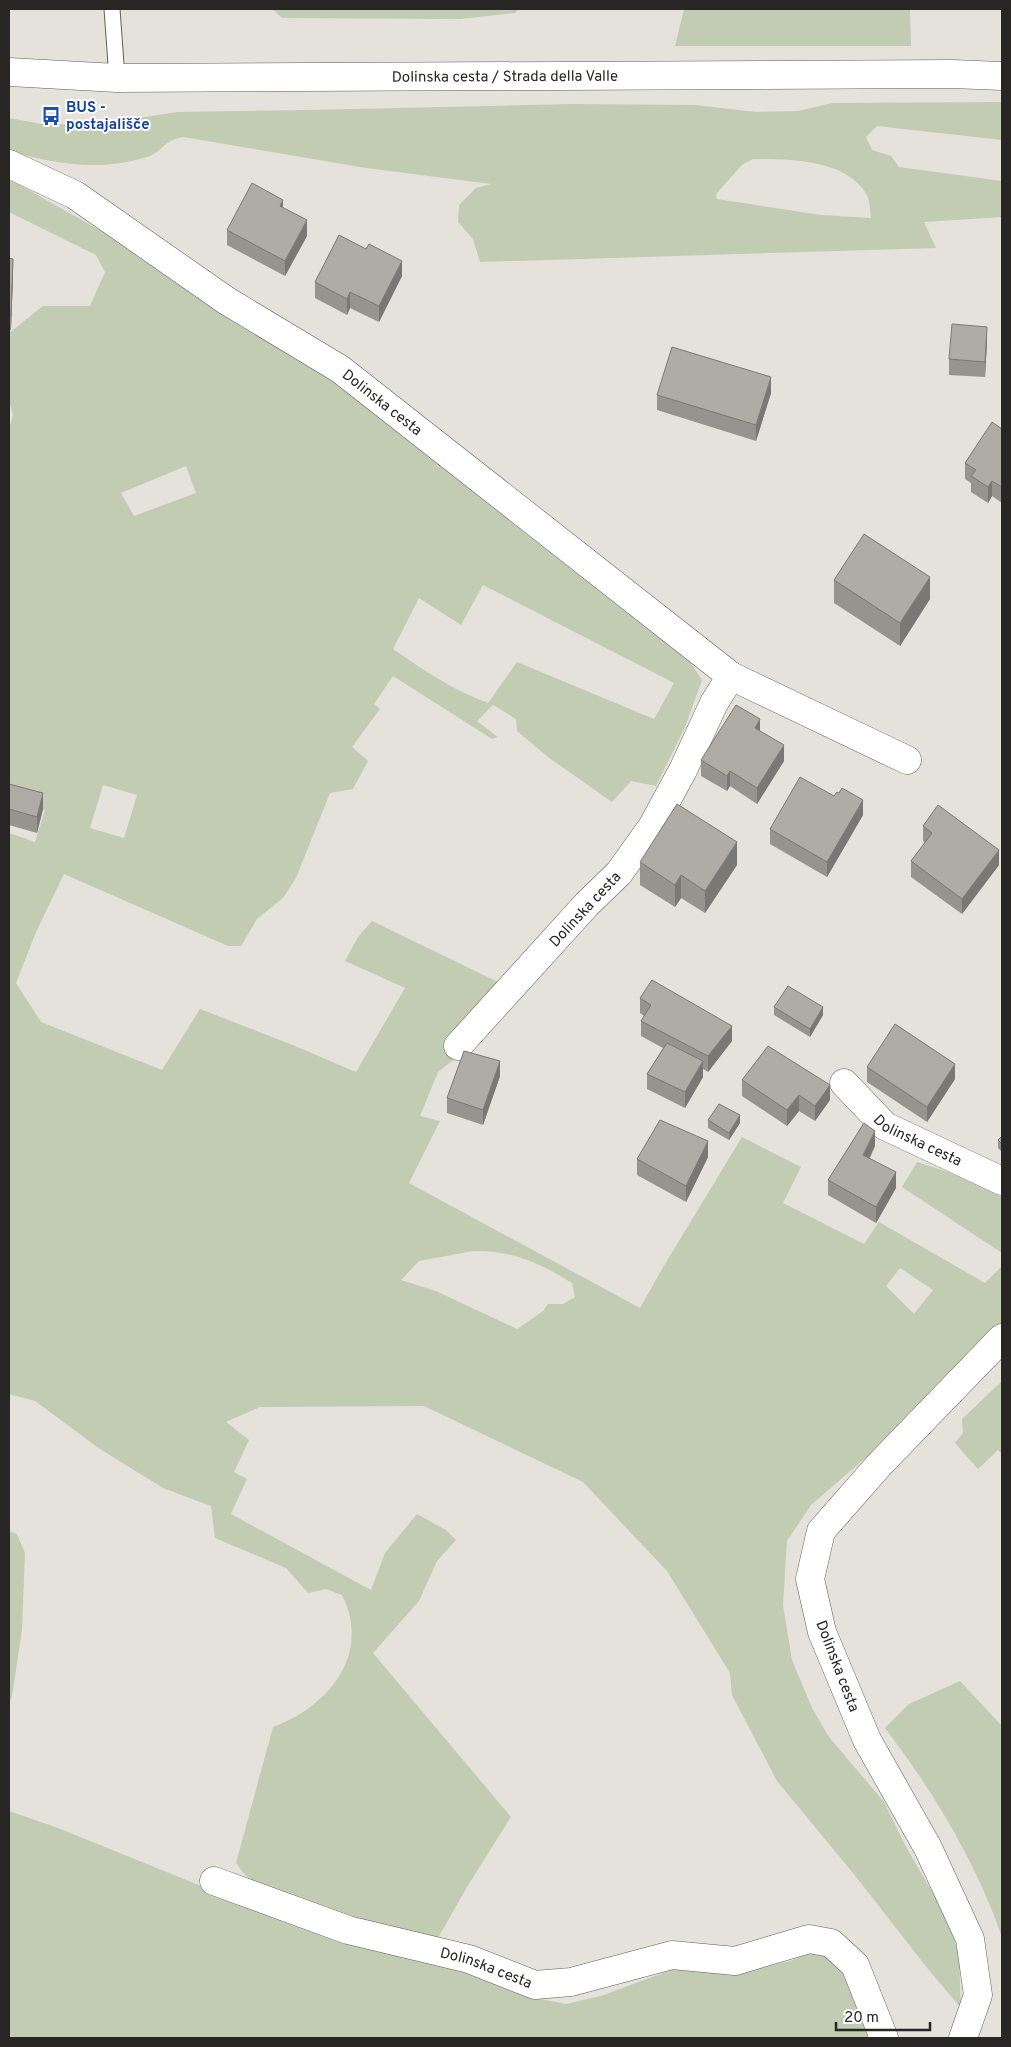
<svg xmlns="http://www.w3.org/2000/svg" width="1011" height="2047" viewBox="0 0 1011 2047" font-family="Overpass,sans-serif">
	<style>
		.green { fill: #c1ccb3; fill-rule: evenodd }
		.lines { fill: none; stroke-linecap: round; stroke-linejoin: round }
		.lane-casing { stroke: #5f5d57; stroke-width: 17 }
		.street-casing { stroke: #5f5d57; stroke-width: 29 }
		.secondary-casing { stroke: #5f5d57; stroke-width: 29 }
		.lane { stroke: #fff; stroke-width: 15 }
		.street { stroke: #fff; stroke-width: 28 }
		.secondary { stroke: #fff; stroke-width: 28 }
		.wall { fill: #96948f }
		.shaded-wall { fill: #7a7874 }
		.building { fill: #afaca6; stroke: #7a7874 }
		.labels { text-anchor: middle; stroke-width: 4; stroke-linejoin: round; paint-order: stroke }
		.street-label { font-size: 15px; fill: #272624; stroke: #fff }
		.transit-label { font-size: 15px; font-weight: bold; fill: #164399; stroke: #fff; text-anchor: start }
	</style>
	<rect width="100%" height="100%" fill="#e5e2dc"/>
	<path class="green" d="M272,9H519L515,13L460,19L282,18Z
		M684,9H910L911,46H675Z
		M1002,102V140L877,126L866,137L872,150L891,156L899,167L1002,181V217L924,222L936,248L480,262L473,239L458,222L459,205L476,188L491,184L366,168L183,137C164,140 161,153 147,157C98,172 56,164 9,151V118L47,125L111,122L178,112L308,110L572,104L695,105L756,112L798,111L833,103ZM753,159C788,159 847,159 867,195C870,201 870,211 871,218L821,215L717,199L716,194L742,165Z
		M9,179L126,245L346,388L679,645L702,680L685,727L656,786L631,781L612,802L548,757L517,731L516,719L493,705L477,721L498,737L492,739L393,676L374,704L380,709L352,747L368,761L353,789L330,793L296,878L283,898L257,919L241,946H228L64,874L36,932L16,983L41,1022L162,1070L200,1009L295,1046L356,1072L405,988L345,961L358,937L372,921L500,983L452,1041L453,1060L438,1072L420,1116L440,1121L409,1183L640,1308L662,1269L742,1137L801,1167L783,1203L864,1244L879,1222L985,1283L1002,1266V1322L933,1400L811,1505L787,1541L783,1605L792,1660L812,1708L829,1737L884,1802L904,1843L948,1920L959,1955L961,2008L928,1969L853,1873L777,1781L732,1695L730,1673L667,1571L583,1482L424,1406L260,1407L226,1422L249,1440L234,1472L247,1479L231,1514L371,1590L385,1553L417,1514L446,1530L456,1540L437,1561L419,1601L373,1653L511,1817L467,1887L434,1945L262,1889L245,1875L236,1863L273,1727C328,1707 372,1654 342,1595L326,1589L308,1593L286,1568L215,1538L211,1506L163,1488L100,1449L35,1401L9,1394V833L35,842L45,810L9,799V429L13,415L9,400V333L43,306H90L105,272L96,255L9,212ZM186,466L196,493L134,516L121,493ZM483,585L674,683L654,719L517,662L488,703C454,691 422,669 393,649L419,598L461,625ZM103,785L137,795L124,838L90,828ZM473,1251C511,1250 540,1263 572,1283L575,1297L563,1304H548L543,1311L517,1329L436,1291L401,1280L419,1261ZM900,1268L933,1290L914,1314L886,1286Z
		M917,1162L948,1172L1002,1197V1253L902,1187Z
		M1002,1381V1454L998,1450L978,1469L955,1443L963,1433L962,1419Z
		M9,1531L17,1534L25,1553L22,1630L12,1696L9,1704Z
		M960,1681L1002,1726V1937C976,1862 933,1791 885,1728L909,1704Z
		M9,1811L58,1828L206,1888L471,1971L541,1999L566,2004L601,1996L682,1966L741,1972L790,1961L816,1950L841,1962L868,2038H9Z"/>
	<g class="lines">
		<g class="lane-casing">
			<path id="lane" d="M112,9L117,78"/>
		</g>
		<g class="street-casing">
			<g id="street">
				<path id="s1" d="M9,164L75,195L227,301L340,369L731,676L714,703L683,770L652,827L619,873L587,904L458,1046"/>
				<path d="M731,676L907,760"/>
				<path id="s2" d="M844,1083L885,1126L1002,1181"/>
				<path id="s3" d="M214,1881L348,1930L469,1959L535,1985L571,1982L672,1955L735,1961L809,1939L831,1943L855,1965L884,2038"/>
				<path d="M963,2038L978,1995L970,1939L928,1848L867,1740L822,1632L810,1579L821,1531L879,1465L1002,1338"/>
			</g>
		</g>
		<g class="secondary-casing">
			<g id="secondary">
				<path id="s4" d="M9,72L117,78L952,74L1002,76"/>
			</g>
		</g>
		<use href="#lane" class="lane"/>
		<use href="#street" class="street"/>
		<use href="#secondary" class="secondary"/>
	</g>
	<path class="wall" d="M227,230L307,236L285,276L227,245Z
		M9,258L13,274L11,330H9Z
		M402,276L379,322L350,308L347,315L315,298V282Z
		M987,342L985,377L949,375V359Z
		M771,393L756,441L657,410V395Z
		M1002,429V503L992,496L988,503L971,492V483L965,479V463Z
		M834,580L930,599L900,646L834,603Z
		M760,731L784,761L757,804L730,786L727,791L701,776V760Z
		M9,784L43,809L37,833L9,825Z
		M834,796L863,815L827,877L770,844V829Z
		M923,826L999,865L962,914L911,877V861L925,843L923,841Z
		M640,862L737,865L705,913L681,898L675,907L640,885Z
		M640,998L732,1041L708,1072L703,1069V1077L685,1108L647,1089V1074L663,1048L641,1036V1021L644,1016L640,1013Z
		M774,1007L823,1015L810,1037L774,1015Z
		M867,1067L955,1079L927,1122L867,1082Z
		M500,1076L483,1125L447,1113V1098Z
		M742,1080L830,1100L815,1121L799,1111L787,1126L742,1096Z
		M708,1120L740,1123L729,1140L708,1128Z
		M1002,1136V1152L998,1148V1140Z
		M875,1146L870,1158L896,1188L876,1223L828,1195V1180Z
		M708,1157L686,1202L637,1175V1159Z"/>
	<path class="shaded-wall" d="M283,200V216L280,206Z
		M307,220V236L285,276V261Z
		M13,259V274L11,330V315Z
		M402,261V276L379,322V306Z
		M350,292V308L347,315V299Z
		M987,327V342L985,377V362Z
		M771,377V393L756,441V425Z
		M992,481V496L988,503V487Z
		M930,577V599L900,646V623Z
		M760,719V735L755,728Z
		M784,745V761L757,804V788Z
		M730,771V786L727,791V776Z
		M43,793V809L37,833V817Z
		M863,800V815L827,877V862Z
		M737,842V865L705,913V891Z
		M999,850V865L962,914V899Z
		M681,875V898L675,907V885Z
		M823,1007V1015L810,1037V1029Z
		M732,1026V1041L708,1072V1056Z
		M500,1061V1076L483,1125V1110Z
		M703,1061V1077L685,1108V1092Z
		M955,1064V1079L927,1122V1107Z
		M830,1085V1100L815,1121V1106Z
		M799,1095V1111L787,1126V1110Z
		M740,1115V1123L729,1140V1133Z
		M875,1131V1146L863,1170V1155Z
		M708,1141V1157L686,1202V1186Z
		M896,1172V1188L876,1223V1207Z"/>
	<path class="building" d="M252,183L283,200L280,206L307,220L285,261L227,230Z
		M339,235L366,249L369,244L402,261L379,306L350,292L347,299L315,282Z
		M9,258L13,259L11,315H9Z
		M952,324L987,327L985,362L949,359Z
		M672,347L771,377L756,425L657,395Z
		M992,422L1002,429V487L992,481L988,487L971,476L976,470L965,463Z
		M864,534L930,577L900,623L834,580Z
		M736,705L760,719L755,728L784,745L757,788L730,771L727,776L701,760Z
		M800,777L834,796L837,792L839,793L842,788L863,800L827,862L770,829Z
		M9,784L43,793L37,817L9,809Z
		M677,804L737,842L705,891L681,875L675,885L640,862Z
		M938,805L999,850L962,899L911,861L932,833L923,826Z
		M652,980L732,1026L708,1056L641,1021L651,1005L640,998Z
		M788,986L823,1007L810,1029L774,1007Z
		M895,1024L955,1064L927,1107L867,1067Z
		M667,1043L703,1061L685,1092L647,1074Z
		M768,1046L830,1085L815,1106L799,1095L787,1110L742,1080Z
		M464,1051L500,1061L483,1110L447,1098Z
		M719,1104L740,1115L729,1133L708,1120Z
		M660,1120L708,1141L686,1186L637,1159Z
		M864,1123L875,1131L863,1155L896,1172L876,1207L828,1180Z
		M1002,1136V1144L998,1140Z"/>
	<defs>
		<g id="bus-bare" transform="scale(1.5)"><path d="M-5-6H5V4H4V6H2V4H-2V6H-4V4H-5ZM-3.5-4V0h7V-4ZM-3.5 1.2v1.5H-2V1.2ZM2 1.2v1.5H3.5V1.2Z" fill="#1a4fb4" stroke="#fff" stroke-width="2.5" paint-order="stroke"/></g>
	</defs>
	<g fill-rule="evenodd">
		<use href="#bus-bare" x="51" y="116"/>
	</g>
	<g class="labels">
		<g class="street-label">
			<text dy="5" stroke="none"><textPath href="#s4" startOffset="496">Dolinska cesta / Strada della Valle</textPath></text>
			<text dy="5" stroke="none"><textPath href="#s1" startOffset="444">Dolinska cesta</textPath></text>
			<text transform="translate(585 909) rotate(-47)" y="5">Dolinska cesta</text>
			<text dy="5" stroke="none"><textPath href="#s2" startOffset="95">Dolinska cesta</textPath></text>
			<text transform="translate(838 1666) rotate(69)" y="5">Dolinska cesta</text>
			<text dy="5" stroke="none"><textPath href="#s3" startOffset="286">Dolinska cesta</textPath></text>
		</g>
		<g class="transit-label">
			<text x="66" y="112">BUS -<tspan x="66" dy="17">postajališče</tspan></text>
		</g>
	</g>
	<rect width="1011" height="2047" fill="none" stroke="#272624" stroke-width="20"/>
	<path d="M836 2022v8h94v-8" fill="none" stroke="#272624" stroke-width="2.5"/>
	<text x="844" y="2022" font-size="15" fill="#272624" stroke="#ffffff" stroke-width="4" paint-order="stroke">20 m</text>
</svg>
